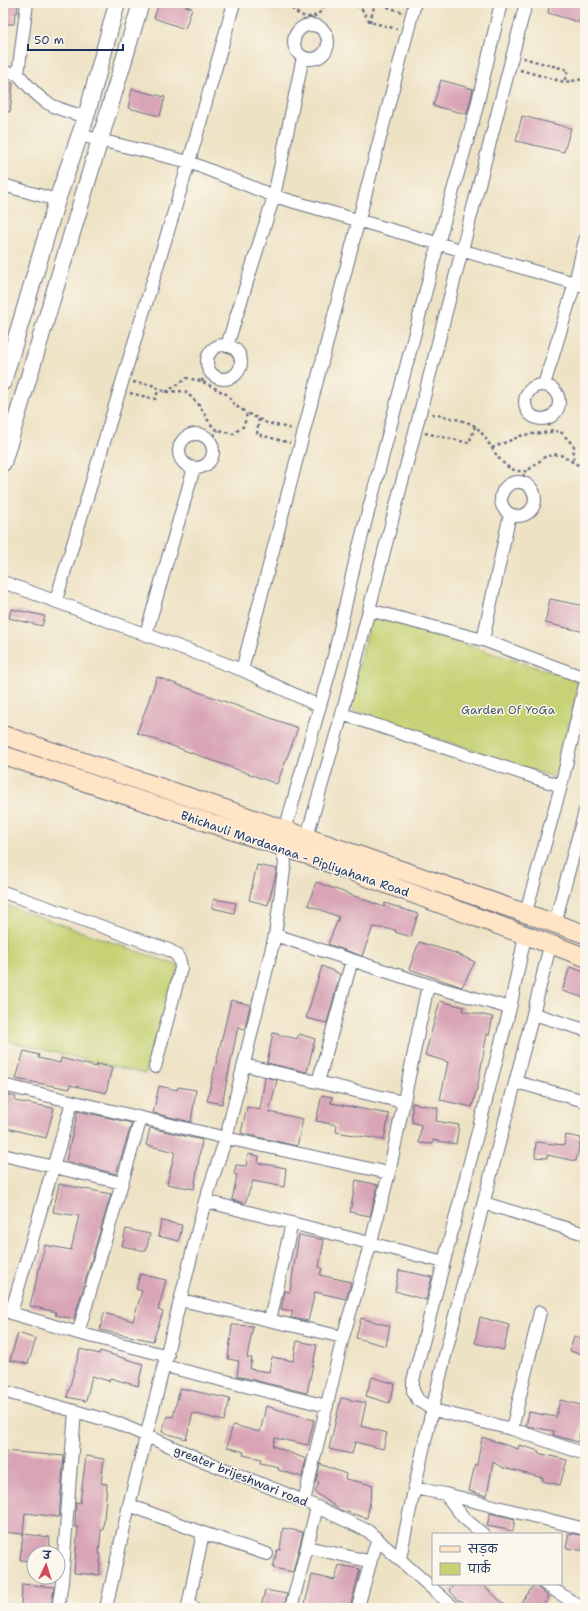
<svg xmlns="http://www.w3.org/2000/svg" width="588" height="1611" viewBox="0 0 588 1611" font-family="'Shantell Sans','Playpen Sans Deva',sans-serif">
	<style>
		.green { fill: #c6d274; stroke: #708069 }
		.building { fill: #d8a4b6 }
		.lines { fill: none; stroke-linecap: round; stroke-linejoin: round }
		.minor-casing { stroke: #656e82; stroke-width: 14 }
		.tertiary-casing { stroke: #656e82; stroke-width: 18 }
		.secondary-casing { stroke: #656e82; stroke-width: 20 }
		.path { stroke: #656e82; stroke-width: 2.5; stroke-dasharray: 3 3; stroke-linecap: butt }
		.minor { stroke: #fff; stroke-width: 12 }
		.tertiary { stroke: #fff; stroke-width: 16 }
		.secondary { stroke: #ffe4c6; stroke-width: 18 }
		.labels { text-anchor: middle; stroke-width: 3; stroke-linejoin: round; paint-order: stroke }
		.park-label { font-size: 12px; fill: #465864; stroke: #fbf7ec }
		.street-label { font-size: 12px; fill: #1b2f5e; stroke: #fbf7ec }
	</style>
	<rect width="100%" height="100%" fill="#fbf7ec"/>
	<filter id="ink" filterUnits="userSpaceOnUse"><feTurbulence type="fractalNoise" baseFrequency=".025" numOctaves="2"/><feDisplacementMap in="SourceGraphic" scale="8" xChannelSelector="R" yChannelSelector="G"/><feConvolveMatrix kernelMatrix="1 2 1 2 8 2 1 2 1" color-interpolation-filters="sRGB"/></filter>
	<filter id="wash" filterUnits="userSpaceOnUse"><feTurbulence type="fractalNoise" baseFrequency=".012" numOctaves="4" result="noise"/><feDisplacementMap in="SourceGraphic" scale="16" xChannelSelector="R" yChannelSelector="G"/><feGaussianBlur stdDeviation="0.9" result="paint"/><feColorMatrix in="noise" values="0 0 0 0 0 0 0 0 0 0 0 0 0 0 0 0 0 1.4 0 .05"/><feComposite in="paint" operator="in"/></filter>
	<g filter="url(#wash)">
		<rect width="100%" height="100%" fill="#eee2c4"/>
		<path class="green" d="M372,615L579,681L557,778L348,709Z
			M3,904L179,966L145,1074L3,1040Z"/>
		<g id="blocks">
			<path class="building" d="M3,3H18L17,13H15L14,24H3Z
				M159,3H177L192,8L185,29L154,18Z
				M550,3H585V24L548,13Z
				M441,80L473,89L467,114L433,106Z
				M3,82L13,83L10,112L3,111Z
				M132,89L165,97L160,116L128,108Z
				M522,116L571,128L564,152L516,141Z
				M550,599L585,606V632L545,623Z
				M11,609L45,616L42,626L9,618Z
				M157,677L298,728L277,784L137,733Z
				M257,865L277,869L268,905L249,900Z
				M316,882L384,907L385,903L418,914L411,937L395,932L396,930L373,927L362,956L328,944L339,917L308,905Z
				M214,899L236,903L234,913L212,908Z
				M419,942L455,953L475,962L462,987L409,969Z
				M322,966L340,974L327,1023L306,1018Z
				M570,967L585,972V998L562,991Z
				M231,1000L250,1005L245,1029L238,1027L222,1104L207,1101Z
				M440,1001L464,1007L463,1011L493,1017L489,1035L487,1034L478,1084L472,1107L440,1100L448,1062L425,1055Z
				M273,1033L297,1039L299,1034L315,1039L307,1072L267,1063Z
				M24,1051L39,1055L38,1058L60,1063L61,1058L96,1067L97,1064L112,1067L106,1093L70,1085V1089L16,1079Z
				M265,1077L277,1080L269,1112L303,1119L297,1146L241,1133L247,1107L260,1110Z
				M159,1086L177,1090L178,1087L196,1090L191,1122L153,1113Z
				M3,1094L16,1097L15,1101L54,1108L46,1138L3,1127Z
				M322,1095L332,1097L331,1103L389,1114L384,1140L336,1132L337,1125L316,1121Z
				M412,1103L438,1108L436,1121L459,1125L456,1144L433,1140V1144L419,1143L421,1125L412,1122Z
				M78,1111L132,1123L116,1174L66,1161Z
				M150,1128L202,1140L194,1189L167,1184L175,1152L146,1145Z
				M566,1135L581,1138L576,1161L547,1155V1158L535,1157L536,1142L564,1145Z
				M248,1154L259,1156L258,1163L286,1168L284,1187L253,1181L245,1203L232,1200L237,1175L234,1174L236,1165L246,1166Z
				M356,1180L378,1185L370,1216L350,1212Z
				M59,1184L111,1194L74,1319L55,1315L56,1312L30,1306L45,1245L71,1250L79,1216L53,1212Z
				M161,1221L182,1225L179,1241L158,1236Z
				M126,1229L150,1234L146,1251L122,1246Z
				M299,1235L324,1240L319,1267L322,1268L320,1275L351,1282L346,1299L315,1292L308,1321L291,1318L293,1311L281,1309L285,1291L290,1292Z
				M399,1270L432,1277L426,1300L395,1291Z
				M140,1274L166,1280L158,1310L163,1312L153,1341L100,1330L104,1313L133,1321L142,1291L136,1289Z
				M480,1317L509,1325L504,1350L475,1343Z
				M361,1318L390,1326L386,1346L356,1338Z
				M232,1325L253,1326L247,1358H252L250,1369L269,1372L272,1357L293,1361L297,1341L317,1345L307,1393L237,1376L239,1361L228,1359Z
				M18,1333L36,1339L28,1364L10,1360Z
				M574,1336L585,1339V1355L570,1351Z
				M80,1349L99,1354L100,1351L143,1364L138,1386L110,1378L109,1381L92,1376L86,1401L67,1397Z
				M372,1377L395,1384L389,1403L366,1396Z
				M180,1388L230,1399L224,1421L193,1413L186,1439L162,1432L167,1416L173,1417Z
				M341,1398L366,1403L361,1426L387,1433L383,1449L355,1442L352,1454L329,1449Z
				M560,1400L585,1406L578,1442L553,1435L554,1431L526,1426L529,1412L556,1417Z
				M266,1406L314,1420L308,1445L275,1438L273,1446L306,1459L302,1477L278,1470L279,1467L260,1463L261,1459L243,1455L244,1452L227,1447L233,1425L260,1432Z
				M482,1437L518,1449L519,1445L539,1451L538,1453L567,1460L560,1485L542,1481L543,1478L503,1468L493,1462L487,1496L469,1491L475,1464L477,1465Z
				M3,1451L64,1456L59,1517L25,1513L23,1534L3,1532Z
				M86,1456L104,1459L101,1483L107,1484L103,1530H101L99,1554H101L99,1575L74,1573L78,1527H75L76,1502L80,1503Z
				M320,1464L346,1474L345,1479L373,1485L367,1518L340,1510L315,1492L319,1482L316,1481Z
				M490,1513L515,1519L513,1531L487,1526Z
				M283,1528L303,1532L293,1572L273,1568L277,1550H280Z
				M569,1533L585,1536V1551L566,1548Z
				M23,1534L50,1537L49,1553H34V1561L20,1560Z
				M339,1565L360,1569L350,1608H304L312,1575L335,1580Z
				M22,1584L54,1587L51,1608H21Z
				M455,1584H482L508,1608H470L461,1600L459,1601L449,1590Z
				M534,1585L549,1597L541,1608H517Z
				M265,1590L287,1594L284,1608H261Z"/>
		</g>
	</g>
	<g filter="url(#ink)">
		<use href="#blocks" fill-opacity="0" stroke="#656e82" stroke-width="1"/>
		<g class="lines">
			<g class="minor-casing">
				<path id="minor" d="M294 42a17 17 0 1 1 34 0a17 17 0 1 1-34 0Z
					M3,72L18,74L27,3
					M18,74C44,105 48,106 86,117
					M79,135L189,162L274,196L585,286
					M3,185L57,200
					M207 362a17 17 0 1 1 34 0a17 17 0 1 1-34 0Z
					M227,346L274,196L303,57
					M544,385L575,283L585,240
					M525 402a17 17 0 1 1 34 0a17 17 0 1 1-34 0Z
					M179 451a17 17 0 1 1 34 0a17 17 0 1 1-34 0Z
					M501 499a17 17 0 1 1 34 0a17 17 0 1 1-34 0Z
					M3,582L242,670L319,706
					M56,600L189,162L234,3
					M369,610L483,640L585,678
					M146,634L194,468
					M483,640L510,514
					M242,670L415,3
					M342,714L561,786
					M305,843L342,714L526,3
					M3,892L169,950C178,955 180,958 181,968L155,1067
					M526,912L561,786L585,685
					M555,922L585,811
					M275,935L428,985
					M525,936L510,1008L413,1381V1391L418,1400L433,1410L512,1429L582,1453
					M534,1014L585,1030
					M244,1065L403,1102
					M318,1082L352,960
					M516,1082L585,1101
					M3,1085L226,1138L389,1173
					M3,1155L122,1183
					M205,1201L444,1262
					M484,1203L585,1234
					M181,1300L343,1337
					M3,1308L11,1313L78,1333L168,1356
					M11,1313L72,1102
					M270,1320L292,1223
					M78,1333L141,1118
					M165,1366L327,1406
					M3,1391L117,1423L204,1461L304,1501L368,1531L454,1608
					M512,1429L540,1312
					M414,1488L445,1494L464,1518L483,1534
					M445,1494L585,1529
					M304,1501L343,1337L371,1242L389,1173L428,985L510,1008
					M317,1507L307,1547L368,1561L372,1557L378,1539
					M267,1554L203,1533L129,1505L205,1201L226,1138L275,935L285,863L282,847L285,830L334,656L355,562L442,229L476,110L501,3
					M400,1558C427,1422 462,1285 497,1151C515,1082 534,1014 550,945
					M545,1584L582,1608
					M358,1607L371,1560
					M58,1608L62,1582L75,1411
					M106,1608L129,1505
					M194,1608L188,1606L203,1533
					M291,1608L307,1547"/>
			</g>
			<g class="tertiary-casing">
				<path id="tertiary" d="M3,382L57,200L86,117L117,3
					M3,463L141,3"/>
			</g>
			<g class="secondary-casing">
				<path id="secondary" d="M3,735L228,810L585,934
					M3,755L310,856L585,957"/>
			</g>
			<path class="path" d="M289,3C292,13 309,22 318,14C321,12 323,6 325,3
				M351,3L361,8L370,22L397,29
				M376,3L402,12
				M310,17L316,26
				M370,22L375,3
				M523,58L568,70L564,82
				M520,70L564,82L585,79
				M201,381L212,374
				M133,382L152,385L165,392L185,391L200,406L209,422L215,429L233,434L244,426L247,413L267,423L293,429
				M166,392L187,378L201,381L226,394L236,406L247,413
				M130,393L155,399L159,389
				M432,414C442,416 470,421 476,427C493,442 499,475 527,471L546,456L559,454L585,469
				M546,418L552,432
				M259,419L257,434L290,443
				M425,433L469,443L475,426
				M210,441L218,430
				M492,448L523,435L560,431L574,446L573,463
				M582,468L585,451
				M523,483L524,471"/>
			<use href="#minor" class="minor"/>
			<use href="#tertiary" class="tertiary"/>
			<use href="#secondary" class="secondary"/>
		</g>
	</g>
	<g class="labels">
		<g class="park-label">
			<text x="508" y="714">Garden Of YoGa</text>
		</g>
		<g class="street-label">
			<text transform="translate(295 854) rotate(19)" y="4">Bhichauli Mardaanaa - Pipliyahana Road</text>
			<text transform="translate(241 1476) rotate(22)" y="4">greater brijeshwari road</text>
		</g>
	</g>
	<rect width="588" height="1611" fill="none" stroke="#fbf7ec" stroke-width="16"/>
	<rect x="432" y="1533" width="130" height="52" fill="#fbf7ec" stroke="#a1a7b3"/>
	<rect x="440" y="1546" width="20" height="6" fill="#ffe4c6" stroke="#a1a7b3"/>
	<text x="468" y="1553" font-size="12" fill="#1b2f5e">सड़क</text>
	<rect x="440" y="1563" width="20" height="12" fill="#c6d274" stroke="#a1a7b3"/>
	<text x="468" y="1573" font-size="12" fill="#1b2f5e">पार्क</text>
	<g transform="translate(46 1565) rotate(4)"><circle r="19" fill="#fbf7ec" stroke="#a1a7b3"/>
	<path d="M0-3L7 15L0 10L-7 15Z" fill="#d1495b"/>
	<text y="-6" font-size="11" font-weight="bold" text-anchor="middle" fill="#1b2f5e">उ</text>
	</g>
	<path d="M28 44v6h95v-6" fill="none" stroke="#1b2f5e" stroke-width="2"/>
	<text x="34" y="44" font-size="12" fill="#1b2f5e" stroke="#fbf7ec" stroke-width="3" paint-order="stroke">50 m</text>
</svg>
